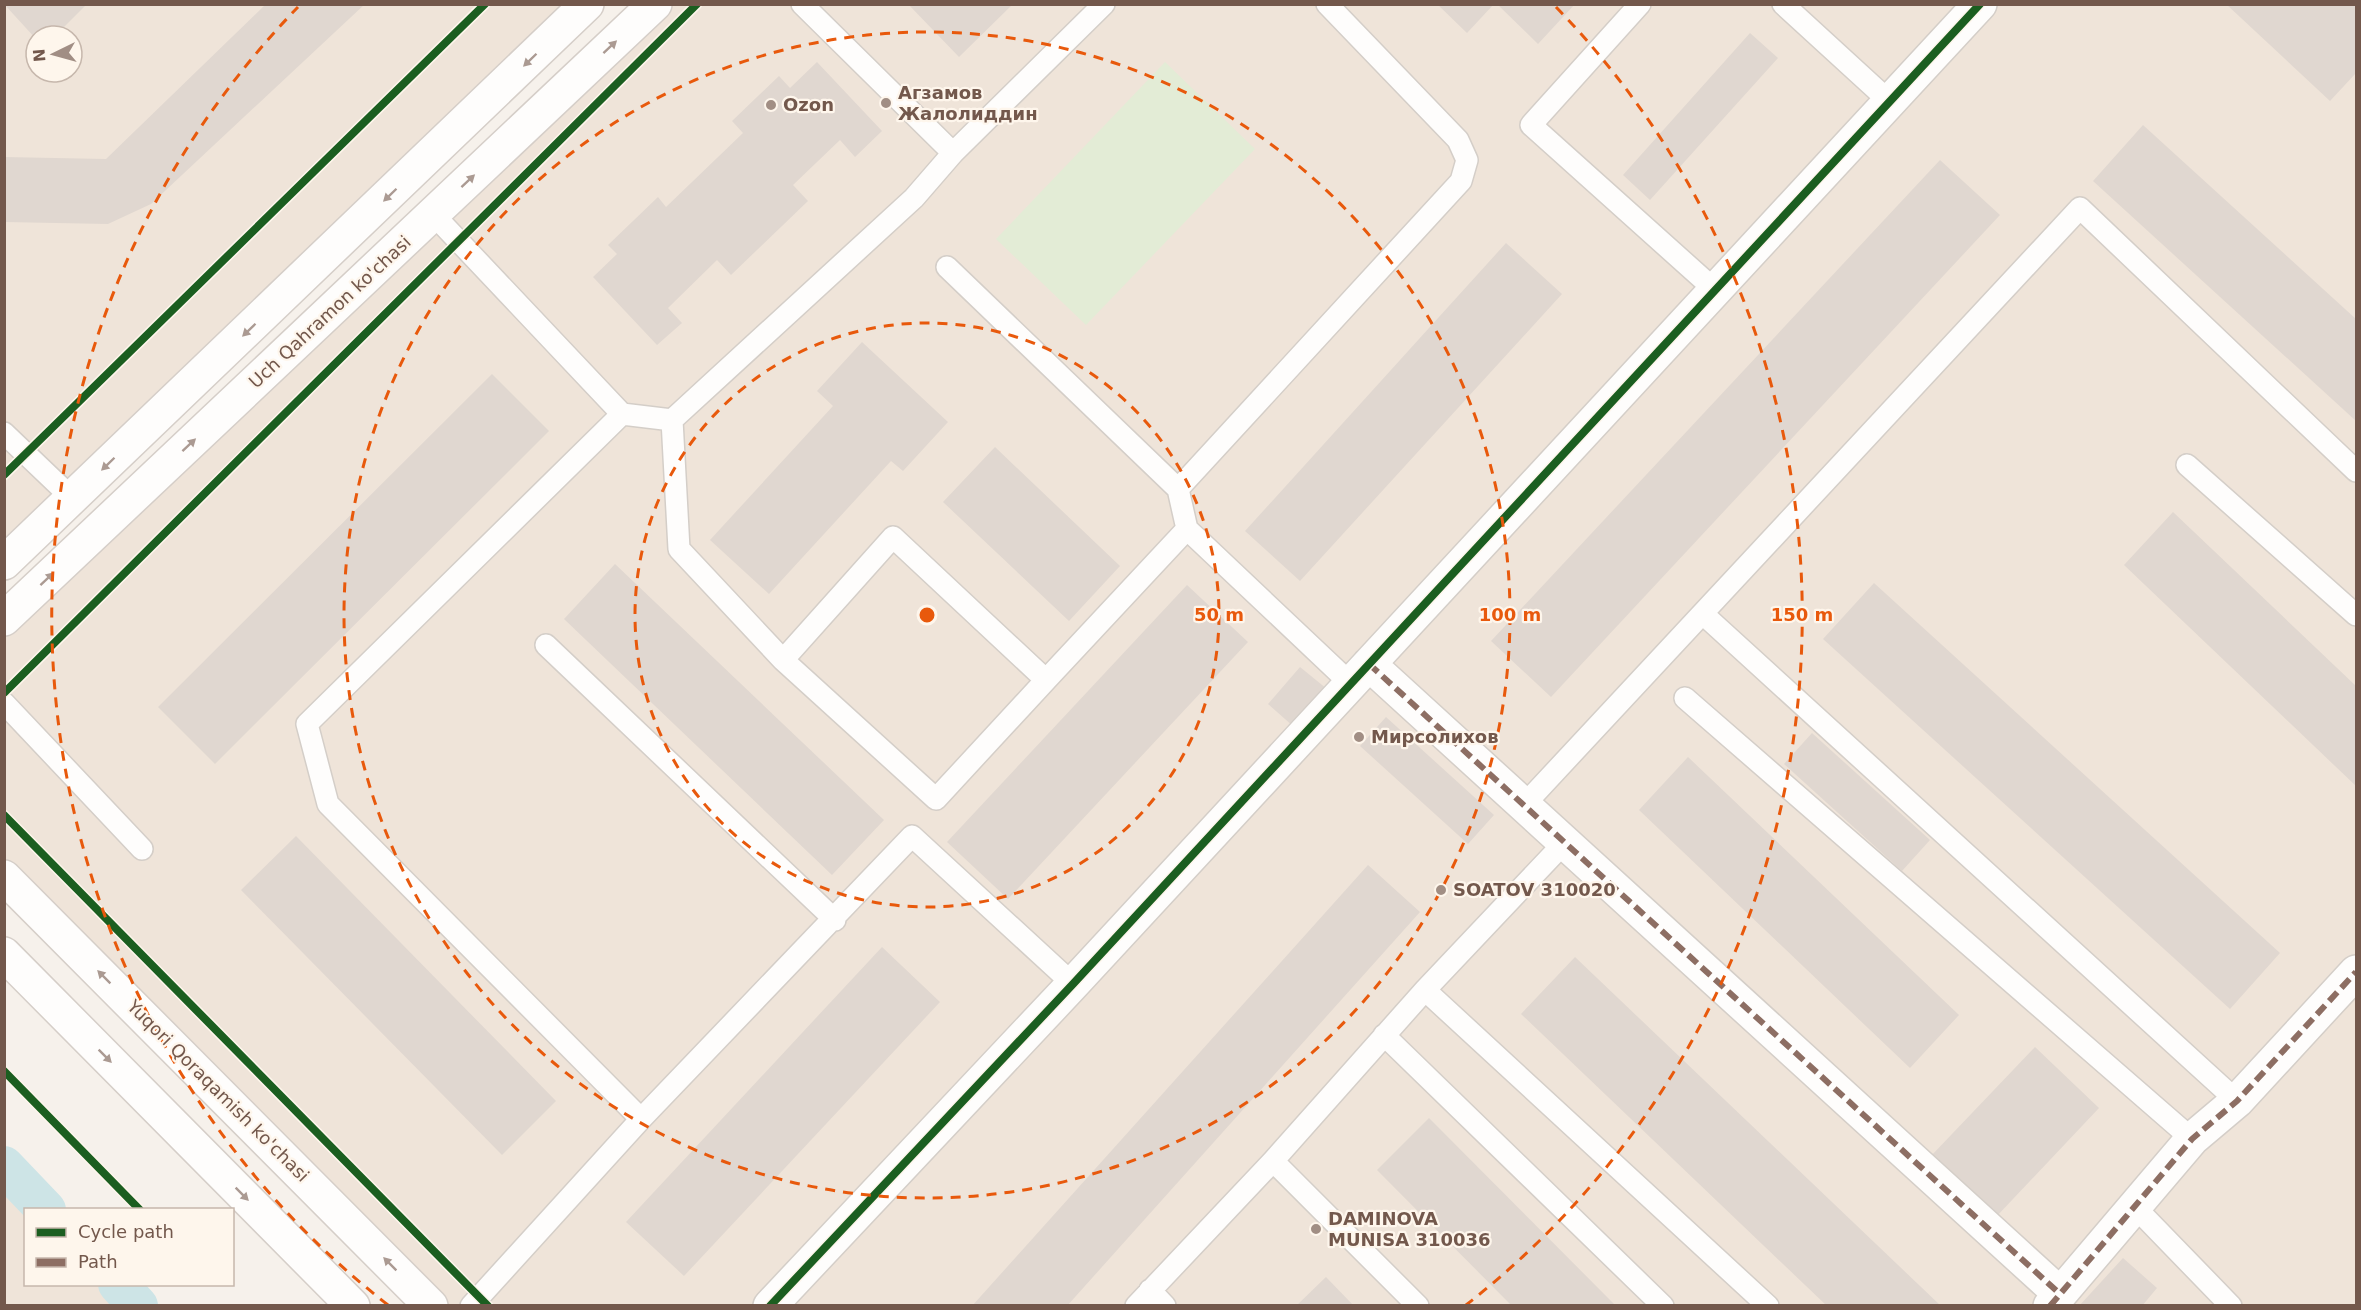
<svg xmlns="http://www.w3.org/2000/svg" width="2361" height="1310" viewBox="0 0 2361 1310" font-family="'DejaVu Sans',sans-serif">
	<style>
		.residential { fill: #efe4d9; fill-rule: evenodd }
		.green { fill: #e3ecd6 }
		.lines { fill: none; stroke-linecap: round; stroke-linejoin: round }
		.canal { stroke: #cde4e6; stroke-width: 40 }
		.building { fill: #e0d7d0 }
		.service-casing { stroke: #d4cec8; stroke-width: 24 }
		.minor-casing { stroke: #d4cec8; stroke-width: 36 }
		.secondary-casing { stroke: #d5cec8; stroke-width: 36 }
		.service { stroke: #fefdfc; stroke-width: 21 }
		.minor { stroke: #fefdfc; stroke-width: 33 }
		.secondary { stroke: #fefdfc; stroke-width: 33 }
		.quiet { stroke: #8d6e63; stroke-width: 6; stroke-dasharray: 12 6; stroke-linecap: butt }
		.cycleway-casing { stroke: #fef6ec; stroke-width: 11 }
		.cycleway { stroke: #1b5e20; stroke-width: 8 }
		.oneway { fill: #ab9a92 }
		.ring { fill: none; stroke: #e8590c; stroke-width: 3; stroke-dasharray: 10 8 }
		.poi-dot { fill: #a18e84; stroke: #fef6ec; stroke-width: 2 }
		.labels { text-anchor: middle; stroke-width: 4.5; stroke-linejoin: round; paint-order: stroke }
		.poi-label { font-size: 18px; font-weight: bold; fill: #73584c; stroke: #fef6ec; text-anchor: start }
		.street-label { font-size: 18px; fill: #73584c; stroke: #fef6ec }
		.centre { fill: #e8590c; stroke: #fef6ec; stroke-width: 3 }
		.ring-label { font-size: 18px; text-anchor: middle; font-weight: bold; fill: #e8590c; stroke: #fef6ec; stroke-width: 4.5; stroke-linejoin: round; paint-order: stroke }
	</style>
	<rect width="100%" height="100%" fill="#f6f1eb"/>
	<path class="residential" d="M5,5H587L5,563ZM36,36H72V72H36Z
		M655,5H2356V1305H431L5,877V619Z
		M4,1166L46,1209L26,1210V1284L118,1285L138,1305H5Z"/>
	<path class="green" d="M1165,62L1255,149L1086,325L996,239Z"/>
	<g class="lines">
		<path class="canal" d="M4,1166L46,1210
			M118,1284L138,1306"/>
	</g>
	<path class="building" d="M4,4H87L55,36H36V39Z
		M266,4H365L151,204L108,224L4,222V157L106,159Z
		M908,4H1013L959,57Z
		M1437,4H1494L1467,33Z
		M1497,4H1575L1538,44Z
		M2226,4H2356V73L2330,101Z
		M1750,33L1778,58L1650,200L1623,175Z
		M817,62L882,131L855,157L840,140L793,185L808,201L731,275L717,260L668,308L682,323L657,345L593,277L617,254L608,245L658,197L666,207L743,133L732,121L779,76L790,88Z
		M2143,125L2356,319V421L2093,181Z
		M1940,160L2000,215L1551,697L1491,641Z
		M1506,243L1562,294L1300,581L1245,531Z
		M862,342L948,422L903,471L891,461L769,594L710,540L833,406L817,391Z
		M492,374L549,431L215,764L158,707Z
		M995,447L1120,566L1069,621L943,502Z
		M2173,512L2356,686V786L2124,565Z
		M615,564L884,820L832,875L564,619Z
		M1874,583L2280,953L2230,1009L1823,639Z
		M1187,585L1248,642L1008,899L947,842Z
		M1300,667L1327,689L1294,727L1268,704Z
		M1386,717L1494,815L1468,844L1360,746Z
		M1812,733L1930,840L1902,871L1784,764Z
		M1688,757L1959,1015L1910,1068L1639,810Z
		M296,836L556,1101L502,1155L241,890Z
		M1368,865L1420,912L1067,1306H972Z
		M882,947L940,1002L684,1276L626,1222Z
		M1575,957L1941,1306H1827L1521,1014Z
		M2035,1047L2099,1108L1996,1217L1931,1156Z
		M1429,1118L1616,1306H1512L1377,1170Z
		M2123,1258L2157,1288L2142,1306H2079Z
		M1326,1277L1354,1306H1296Z"/>
	<g class="lines">
		<g class="service-casing">
			<path id="service" d="M802,4L953,153
				M1327,4L1458,140L1467,160L1461,181L1178,489L1187,529L1350,683
				M1640,4L1531,125L1715,290
				M1783,4L1890,102
				M433,214L622,414L672,420L914,198L953,153L1104,4
				M947,267L1178,489
				M622,414L307,724L328,804L641,1119L912,836L1073,984
				M672,420L679,549L783,660L936,799L1046,680L893,537L783,660
				M4,433L72,498
				M2187,465L2356,615
				M1703,614L2237,1101
				M546,645L835,920
				M1046,680L1187,529
				M1685,698L2192,1139
				M4,703L142,849
				M1524,805L2080,208L2356,471
				M1425,990L1768,1306
				M1384,1035L1663,1306
				M1273,1161L1418,1306
				M2135,1207L2231,1306
				M1150,1290L1165,1306
				M471,1306L641,1119
				M1136,1306L1273,1161L1425,990L1565,842"/>
		</g>
		<g class="minor-casing">
			<path id="minor" d="M1369,664L2060,1294
				M770,1306L1073,984L1980,4
				M2050,1306L2192,1139L2237,1101L2356,972"/>
		</g>
		<g class="secondary-casing">
			<path id="secondary" d="M4,563L587,4
				M4,619L655,4
				M4,877L431,1306
				M4,954L353,1306"/>
		</g>
		<use href="#service" class="service"/>
		<use href="#minor" class="minor"/>
		<use href="#secondary" class="secondary"/>
		<path class="quiet" d="M1369,664L2060,1294
			M2050,1306L2192,1139L2237,1101L2356,972"/>
		<g class="cycleway-casing">
			<path id="cycleway" d="M4,475L485,4
				M4,693L697,4
				M4,815L488,1306
				M4,1071L140,1210
				M770,1306L1073,984L1980,4"/>
		</g>
		<use href="#cycleway" class="cycleway"/>
	</g>
	<defs><path id="oneway-solid" d="M-6-.8H1V-3.2L6.5 0L1 3.2V.8H-6Z" transform="scale(1.5)"/></defs>
	<g class="oneway">
		<use href="#oneway-solid" transform="translate(610 47) rotate(-43)"/>
		<use href="#oneway-solid" transform="translate(530 60) rotate(136)"/>
		<use href="#oneway-solid" transform="translate(468 181) rotate(-43)"/>
		<use href="#oneway-solid" transform="translate(390 195) rotate(136)"/>
		<use href="#oneway-solid" transform="translate(249 330) rotate(136)"/>
		<use href="#oneway-solid" transform="translate(189 445) rotate(-43)"/>
		<use href="#oneway-solid" transform="translate(108 464) rotate(136)"/>
		<use href="#oneway-solid" transform="translate(47 579) rotate(-43)"/>
		<use href="#oneway-solid" transform="translate(104 977) rotate(-135)"/>
		<use href="#oneway-solid" transform="translate(105 1056) rotate(45)"/>
		<use href="#oneway-solid" transform="translate(242 1194) rotate(45)"/>
		<use href="#oneway-solid" transform="translate(390 1264) rotate(-135)"/>
	</g>
	<g class="ring">
		<circle cx="927" cy="615" r="292"/>
		<circle cx="927" cy="615" r="583"/>
		<path d="M388 1305A875 875 0 0 1 298 7M1556 7A875 875 0 0 1 1466 1305"/>
	</g>
	<g class="poi-dot">
		<circle cx="886" cy="103" r="6"/>
		<circle cx="771" cy="105" r="6"/>
		<circle cx="1359" cy="737" r="6"/>
		<circle cx="1441" cy="890" r="6"/>
		<circle cx="1316" cy="1229" r="6"/>
	</g>
	<g class="labels">
		<g class="poi-label">
			<text x="898" y="99">Агзамов<tspan x="898" dy="21">Жалолиддин</tspan></text>
			<text x="783" y="111">Ozon</text>
			<text x="1371" y="743">Мирсолихов</text>
			<text x="1453" y="896">SOATOV 310020</text>
			<text x="1328" y="1225">DAMINOVA<tspan x="1328" dy="21">MUNISA 310036</tspan></text>
		</g>
		<g class="street-label">
			<text transform="translate(330 312) rotate(-43)" y="6">Uch Qahramon ko'chasi</text>
			<text transform="translate(218 1091) rotate(45)" y="6">Yuqori Qoraqamish ko'chasi</text>
		</g>
	</g>
	<circle cx="927" cy="615" r="9" class="centre"/>
	<g class="ring-label">
		<text x="1219" y="621">50 m</text>
		<text x="1510" y="621">100 m</text>
		<text x="1802" y="621">150 m</text>
	</g>
	<rect width="2361" height="1310" fill="none" stroke="#73584c" stroke-width="12"/>
	<rect x="24" y="1208" width="210" height="78" fill="#fef6ec" stroke="#c6b7ac" stroke-width="1.5"/>
	<rect x="36" y="1228" width="30" height="9" fill="#1b5e20" stroke="#c6b7ac" stroke-width="1.5"/>
	<text x="78" y="1238" font-size="18" fill="#73584c">Cycle path</text>
	<rect x="36" y="1258" width="30" height="9" fill="#8d6e63" stroke="#c6b7ac" stroke-width="1.5"/>
	<text x="78" y="1268" font-size="18" fill="#73584c">Path</text>
	<g transform="translate(54 54) rotate(265)"><circle r="28" fill="#fef6ec" stroke="#c6b7ac" stroke-width="1.5"/>
	<path d="M0-4.5L10 22L0 15L-10 22Z" fill="#a18e84"/>
	<text y="-9" font-size="16" font-weight="bold" text-anchor="middle" fill="#73584c">N</text>
	</g>
</svg>
